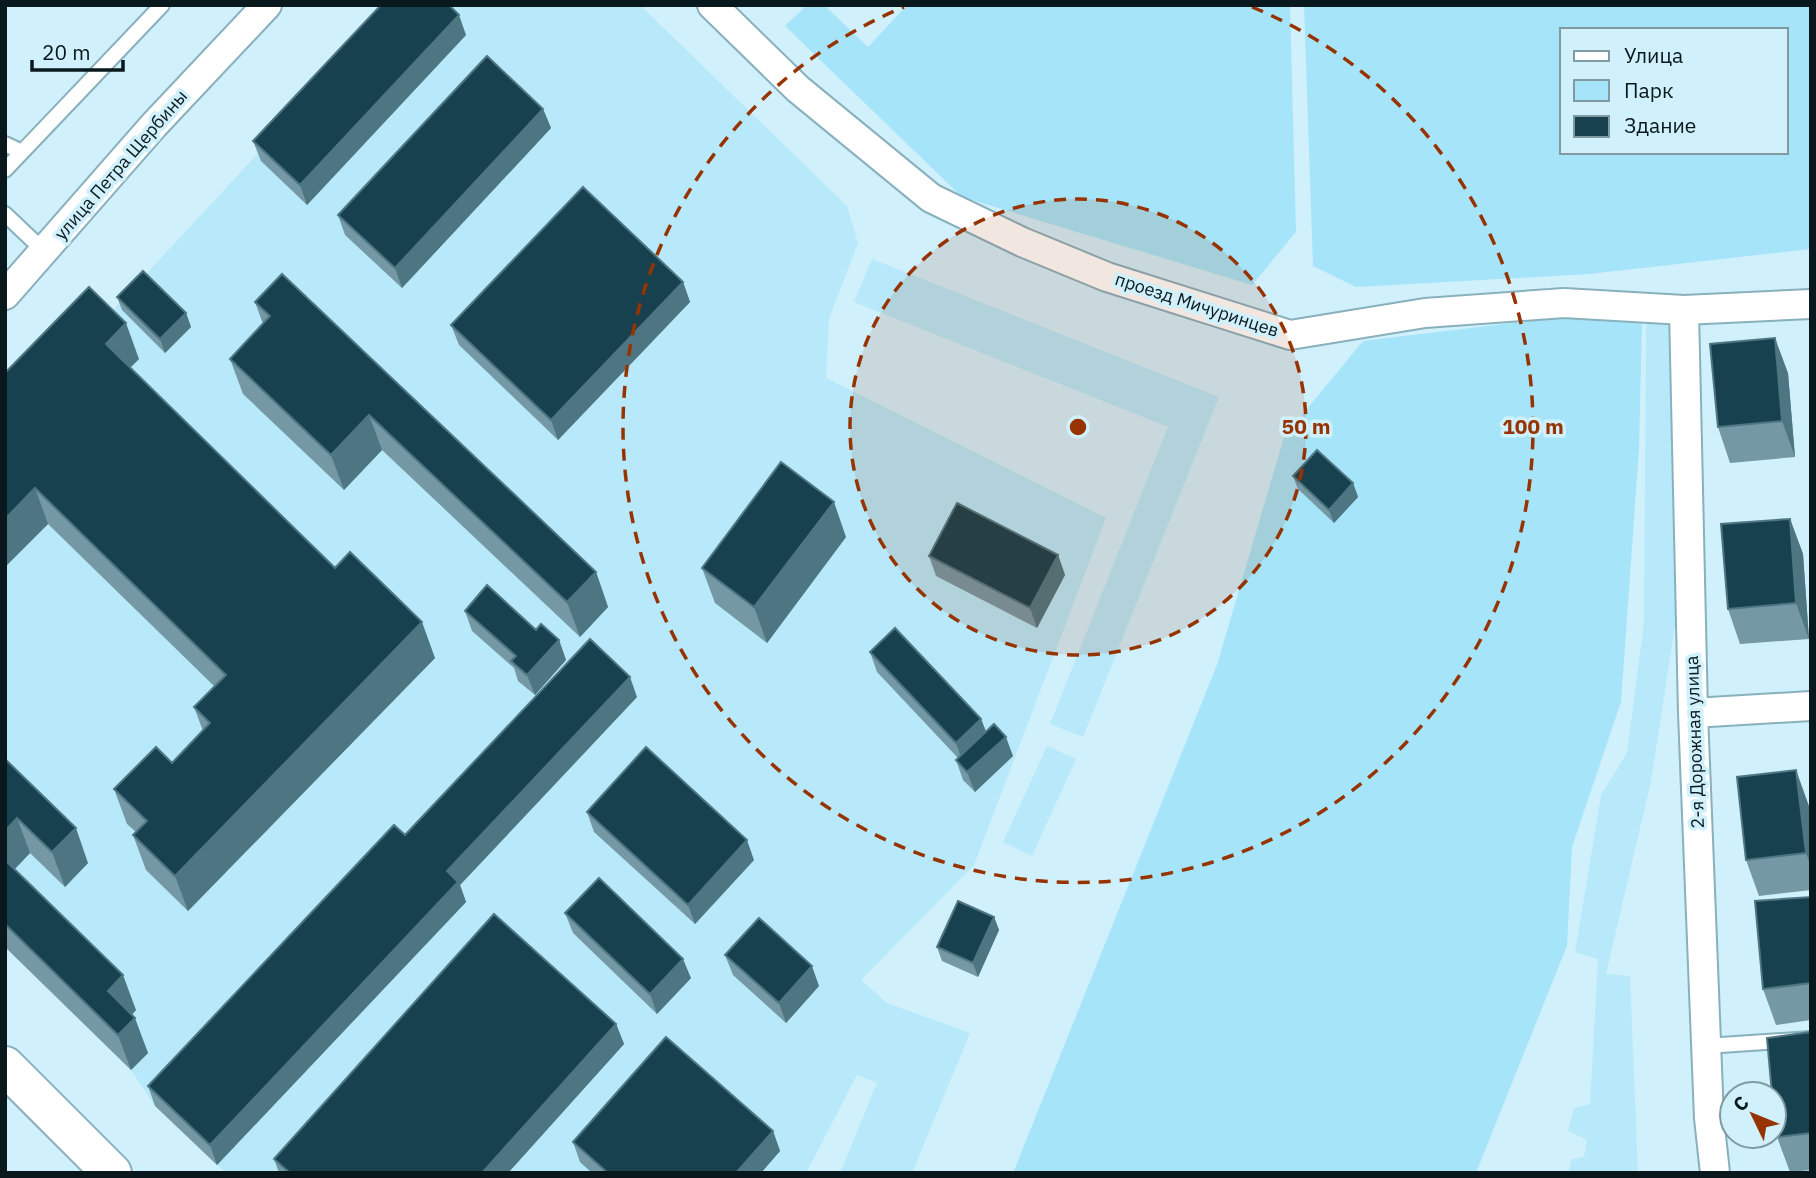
<svg xmlns="http://www.w3.org/2000/svg" width="1816" height="1178" viewBox="0 0 1816 1178" font-family="'IBM Plex Sans',sans-serif">
	<style>
		.built { fill: #b7e9fa }
		.green { fill: #a6e5f9; fill-rule: evenodd }
		.lines { fill: none; stroke-linecap: round; stroke-linejoin: round }
		.lane-casing { stroke: #89b0bd; stroke-width: 18 }
		.street-casing { stroke: #89b0bd; stroke-width: 32 }
		.secondary-casing { stroke: #89b0bd; stroke-width: 42 }
		.lane { stroke: #fff; stroke-width: 14 }
		.street { stroke: #fff; stroke-width: 28 }
		.secondary { stroke: #fff; stroke-width: 38 }
		.wall { fill: #7498a4 }
		.shaded-wall { fill: #4e7682 }
		.building { fill: #17414e; stroke: #4e7682; stroke-width: 2 }
		.ring { fill: none; stroke: #973301; stroke-width: 3.5; stroke-dasharray: 12 9 }
		.labels { text-anchor: middle; stroke-width: 7; stroke-linejoin: round; paint-order: stroke }
		.street-label { font-size: 18px; fill: #09181d; stroke: #d0f0fb }
		.centre { fill: #973301; stroke: #d0f0fb; stroke-width: 3.5 }
		.ring-label { font-size: 21px; text-anchor: middle; font-weight: bold; fill: #973301; stroke: #d0f0fb; stroke-width: 7; stroke-linejoin: round; paint-order: stroke }
	</style>
	<rect width="100%" height="100%" fill="#d0f0fb"/>
	<path class="built" d="M395,5H640L847,206L858,243L829,319L826,378L1106,518L974,865L861,980L887,1003L970,1033L912,1173H840L877,1083L857,1075L806,1173H226L155,1106L131,1070L5,947V421L102,322Z
		M872,259L1219,397L1083,737L1050,724L1168,427L854,302Z
		M1677,320L1675,625L1651,781L1606,974L1630,976L1638,1173H1568L1572,1159L1584,1157L1587,1140L1568,1131L1574,1108L1590,1104L1598,959L1575,952L1601,795L1627,753L1644,623L1646,322Z
		M1047,746L1076,759L1032,856L1003,842Z"/>
	<path class="green" d="M807,5H824L868,47L907,5H1290L1296,232L1252,285L962,197L785,26Z
		M1304,5H1811V249L1589,274L1356,287L1313,266ZM1562,30H1786V152H1562Z
		M1601,312L1642,323L1639,449L1621,702L1572,847L1567,946L1476,1173H1013L1217,665L1284,437L1363,341Z"/>
	<g class="lines">
		<g class="lane-casing">
			<path id="lane" d="M5,144L22,152
				M5,170L162,5
				M5,214L45,252
				M1706,1046L1811,1039"/>
		</g>
		<g class="street-casing">
			<path id="street" d="M712,5L798,89L931,198L1022,242L1107,277L1290,335L1425,313L1564,303L1684,310L1811,304
				M5,295L154,125L267,5
				M1684,310L1693,713L1709,1118L1715,1173
				M1693,713L1811,706"/>
		</g>
		<g class="secondary-casing">
			<path id="secondary" d="M5,1066L112,1173"/>
		</g>
		<use href="#lane" class="lane"/>
		<use href="#street" class="street"/>
		<use href="#secondary" class="secondary"/>
	</g>
	<path class="wall" d="M466,35L307,205L261,161L253,141Z
		M543,109L551,128L402,288L345,235L338,215Z
		M683,282L690,302L558,440L459,345L451,325Z
		M117,297L186,313L191,327L165,353L122,310Z
		M255,302L596,572L608,607L580,637L382,450L344,490L243,394L230,359L263,324Z
		M139,359L130,368L335,568L435,658L188,911L146,870L133,835L136,832L127,824L114,789L172,763L203,731L194,707L214,686L48,524L5,567V373Z
		M1788,373L1795,457L1730,463L1718,427Z
		M1293,476L1353,483L1358,497L1334,523L1298,489Z
		M1790,519L1803,554L1809,639L1740,644L1728,609Z
		M846,537L767,643L715,603L702,568Z
		M1058,555L1065,575L1037,628L936,576L929,556Z
		M465,611L536,630L559,640L566,660L535,695L518,681L514,668L472,631Z
		M870,652L981,719L986,732L1013,756L975,792L963,780L956,760L958,758L877,672Z
		M637,697L460,885L466,902L217,1165L155,1106L148,1086L405,835Z
		M5,759L88,863L65,887L30,853L15,869L136,1010L132,1015L148,1053L131,1070L5,947Z
		M1809,806L1811,820V890L1759,896L1746,860Z
		M587,812L754,860L695,924L594,832Z
		M1811,897V1020L1776,1025L1763,989Z
		M565,913L691,978L657,1014L573,933Z
		M994,917L999,930L978,977L942,961L937,947Z
		M725,955L819,986L786,1023L733,975Z
		M616,1024L624,1044L508,1173H279L274,1159Z
		M1811,1032V1170L1790,1172L1777,1137Z
		M773,1131L780,1151L761,1173H592L580,1162L573,1142Z"/>
	<path class="shaded-wall" d="M459,15L466,35L307,205L300,185Z
		M543,109L551,128L402,288L395,268Z
		M683,282L690,302L558,440L551,420Z
		M186,313L191,327L165,353L160,339Z
		M126,323L139,359L118,379L106,344Z
		M1775,338L1788,373L1795,457L1782,421Z
		M369,415L382,450L344,490L331,455Z
		M1353,483L1358,497L1334,523L1329,510Z
		M35,488L48,524L5,567V519Z
		M834,502L846,537L767,643L754,607Z
		M1790,519L1803,554L1809,639L1796,603Z
		M1058,555L1065,575L1037,628L1030,608Z
		M596,572L608,607L580,637L567,602Z
		M422,622L435,658L188,911L175,876Z
		M559,640L566,660L535,695L527,675Z
		M630,677L637,697L460,885L466,902L217,1165L210,1145L447,871Z
		M981,719L989,739L963,763L956,743Z
		M1006,737L1013,756L975,792L967,772Z
		M1796,770L1809,806L1811,820V867L1806,853Z
		M17,818L30,853L5,879V831Z
		M76,828L88,863L65,887L52,852Z
		M747,840L754,860L695,924L688,905Z
		M994,917L999,930L978,977L973,963Z
		M683,959L691,978L657,1014L650,994Z
		M812,966L819,986L786,1023L779,1003Z
		M123,975L136,1010L121,1026L108,991Z
		M135,1018L148,1053L131,1070L118,1035Z
		M616,1024L624,1044L508,1173H482Z
		M773,1131L780,1151L761,1173H736Z"/>
	<path class="building" d="M381,5H449L459,15L300,185L253,141Z
		M487,56L543,109L395,268L338,215Z
		M583,187L683,282L551,420L451,325Z
		M143,271L186,313L160,339L117,297Z
		M282,274L596,572L567,602L369,415L331,455L230,359L270,316L255,302Z
		M89,287L126,323L106,344L335,568L350,552L422,622L175,876L133,835L147,821L114,789L156,747L172,763L210,723L194,707L226,675L35,488L5,519V373Z
		M1775,338L1782,421L1718,427L1710,344Z
		M1317,450L1353,483L1329,510L1293,476Z
		M781,462L834,502L754,607L702,568Z
		M957,503L1058,555L1030,608L929,556Z
		M1790,519L1796,603L1728,609L1721,524Z
		M487,585L536,630L541,624L559,640L527,675L511,661L516,656L465,611Z
		M895,628L981,719L956,743L870,652Z
		M590,639L630,677L447,871L458,882L210,1145L148,1086L394,825L405,835Z
		M994,724L1006,737L967,772L956,760Z
		M646,747L747,840L688,905L587,812Z
		M5,759L76,828L52,852L17,818L5,831Z
		M1796,770L1806,853L1746,860L1737,777Z
		M5,860L123,975L108,991L135,1018L118,1035L5,924Z
		M599,878L683,959L650,994L565,913Z
		M1811,897V983L1763,989L1755,901Z
		M958,901L994,917L973,963L937,947Z
		M494,914L616,1024L482,1173H290L274,1159Z
		M759,918L812,966L779,1003L725,955Z
		M1811,1032V1133L1777,1137L1774,1110V1094H1772L1767,1038Z
		M666,1037L773,1131L736,1173H608L573,1142Z"/>
	<circle cx="1078" cy="427" r="228" fill="#973301" fill-opacity=".12"/>
	<g class="ring">
		<circle cx="1078" cy="427" r="228"/>
		<path d="M1252 7A455 455 0 1 1 904 7"/>
	</g>
	<g class="labels">
		<g class="street-label">
			<text transform="translate(121 165) rotate(-49)" y="6">улица Петра Щербины</text>
			<text transform="translate(1197 305) rotate(18)" y="6">проезд Мичуринцев</text>
			<text transform="translate(1695 742) rotate(-92)" y="6">2-я Дорожная улица</text>
		</g>
	</g>
	<circle cx="1078" cy="427" r="10" class="centre"/>
	<g class="ring-label">
		<text x="1306" y="434">50 m</text>
		<text x="1533" y="434">100 m</text>
	</g>
	<rect width="1816" height="1178" fill="none" stroke="#09181d" stroke-width="14"/>
	<rect x="1560" y="28" width="228" height="126" fill="#d0f0fb" stroke="#809aa2" stroke-width="2"/>
	<rect x="1574" y="51" width="35" height="10" fill="#ffffff" stroke="#809aa2" stroke-width="2"/>
	<text x="1624" y="63" font-size="21" fill="#09181d">Улица</text>
	<rect x="1574" y="80" width="35" height="21" fill="#a6e5f9" stroke="#809aa2" stroke-width="2"/>
	<text x="1624" y="98" font-size="21" fill="#09181d">Парк</text>
	<rect x="1574" y="116" width="35" height="21" fill="#17414e" stroke="#809aa2" stroke-width="2"/>
	<text x="1624" y="133" font-size="21" fill="#09181d">Здание</text>
	<g transform="translate(1753 1115) rotate(313)"><circle r="33" fill="#d0f0fb" stroke="#809aa2" stroke-width="2"/>
	<path d="M0-5L12 26L0 18L-12 26Z" fill="#973301"/>
	<text y="-10" font-size="19" font-weight="bold" text-anchor="middle" fill="#09181d">С</text>
	</g>
	<path d="M32 60v10h91v-10" fill="none" stroke="#09181d" stroke-width="3.5"/>
	<text x="42" y="60" font-size="21" fill="#09181d" stroke="#d0f0fb" stroke-width="5" paint-order="stroke">20 m</text>
</svg>
